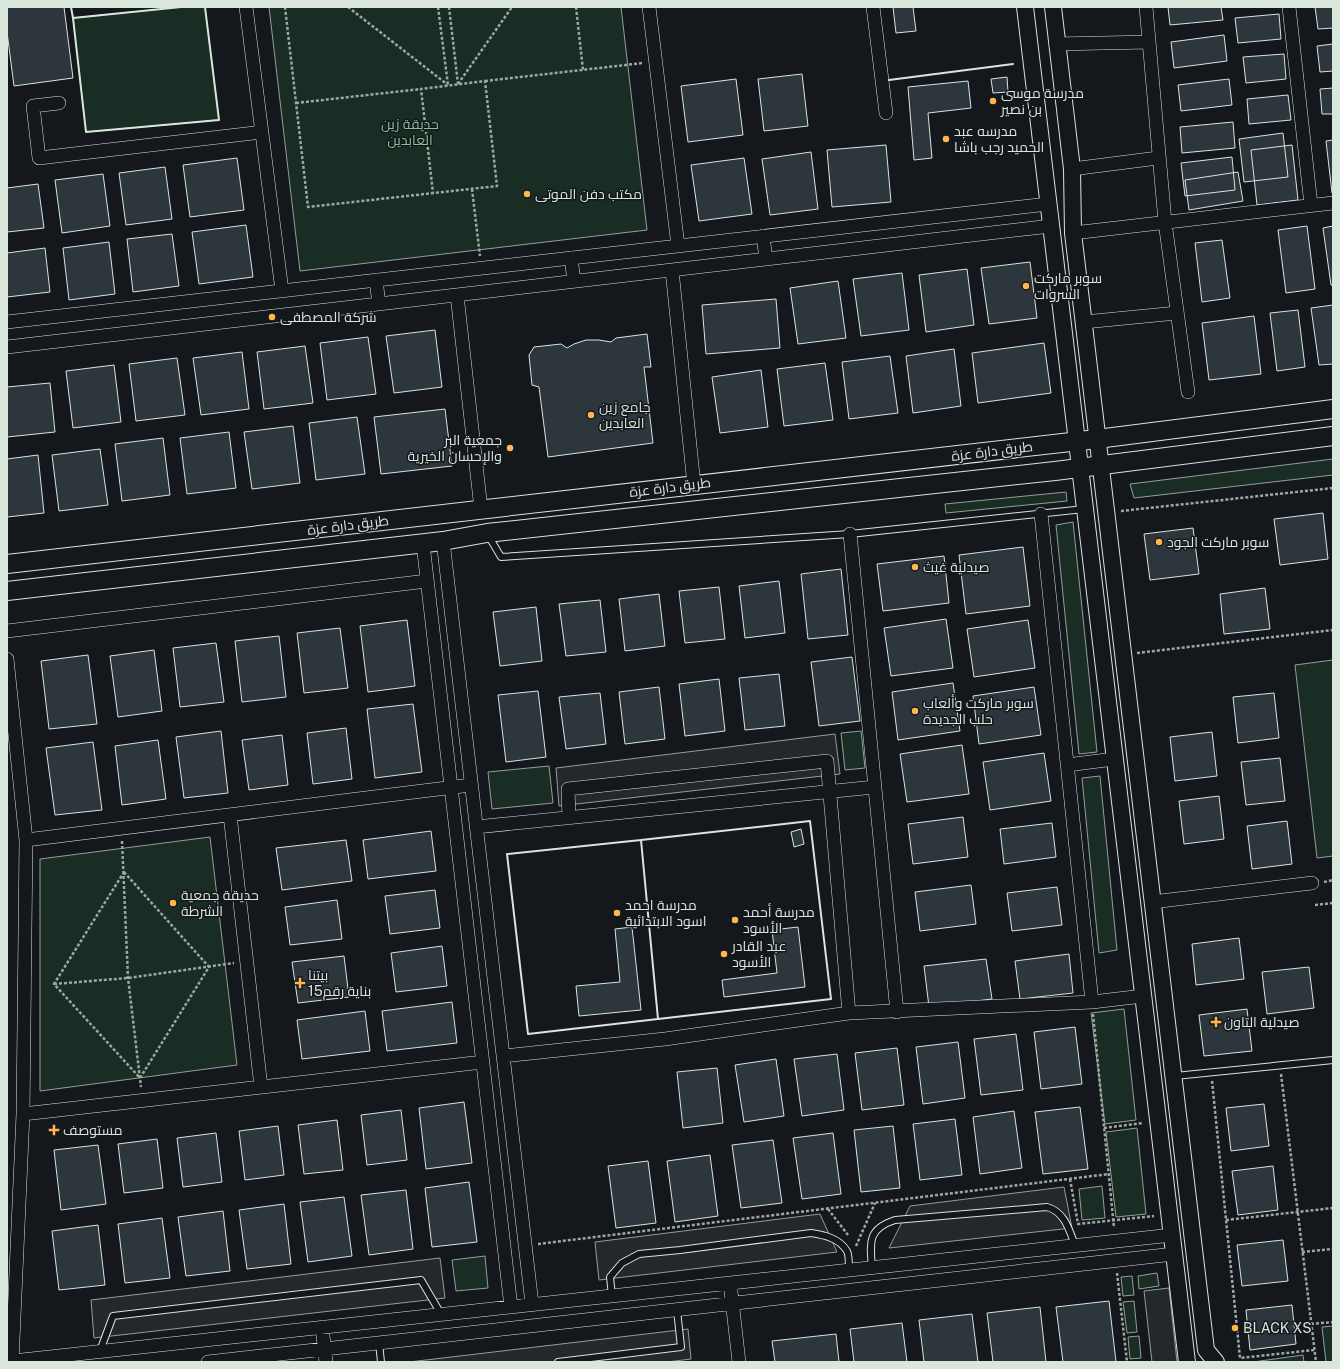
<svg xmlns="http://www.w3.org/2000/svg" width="1340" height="1369" viewBox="0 0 1340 1369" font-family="'Public Sans',Cairo,sans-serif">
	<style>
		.green { fill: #1a2d24; stroke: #939e99 }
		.parking { fill: #24282b; stroke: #939e99 }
		.building { fill: #2c363c; stroke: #d8e6dc }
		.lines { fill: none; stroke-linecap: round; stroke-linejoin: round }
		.service-casing { stroke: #d8e6dc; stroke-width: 8 }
		.minor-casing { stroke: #d8e6dc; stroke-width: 14 }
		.tertiary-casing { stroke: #d8e6dc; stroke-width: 18 }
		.secondary-casing { stroke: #d8e6dc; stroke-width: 20 }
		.path { stroke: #9da8a2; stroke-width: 2.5; stroke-dasharray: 3 2; stroke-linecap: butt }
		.service { stroke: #14181c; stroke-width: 6 }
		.minor { stroke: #14181c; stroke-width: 13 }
		.tertiary { stroke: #14181c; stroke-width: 16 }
		.secondary { stroke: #14181c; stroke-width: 18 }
		.wall { stroke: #d8e6dc; stroke-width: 2 }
		.poi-dot { fill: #ffb74d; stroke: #14181c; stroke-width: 1.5 }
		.labels { text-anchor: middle; stroke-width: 3; stroke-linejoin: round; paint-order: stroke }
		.poi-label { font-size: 14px; fill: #d8e6dc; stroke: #14181c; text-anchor: start }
		.park-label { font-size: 14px; fill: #8ac095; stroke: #14181c }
		.street-label { font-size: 14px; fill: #d8e6dc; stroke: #14181c }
	</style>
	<rect width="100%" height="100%" fill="#14181c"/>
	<path class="green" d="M181,7H205L219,120L86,132L73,18Z
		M269,7H621L647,230L300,271Z
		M1333,459V475L1134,498L1130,484Z
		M1066,492L1067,501L946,513L945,504Z
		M1073,522L1097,752L1079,754L1056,525Z
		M1333,660V856L1317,858L1295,665Z
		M861,731L865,768L845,770L841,733Z
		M549,766L553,803L492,809L488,772Z
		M1100,776L1117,950L1099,953L1082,778Z
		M210,837L237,1065L40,1091V859Z
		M1124,1009L1136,1120L1105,1124L1091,1013Z
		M1137,1128L1146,1214L1116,1217L1106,1132Z
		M1102,1186L1105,1218L1082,1220L1079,1189Z
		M485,1256L488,1288L456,1291L452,1260Z
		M1157,1273L1159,1286L1139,1289L1138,1276Z
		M1132,1276L1134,1295L1123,1296L1121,1277Z
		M1134,1301L1137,1332L1127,1333L1123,1302Z
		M1333,1326V1362H1326L1322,1327Z
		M1139,1336L1141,1358L1130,1359L1128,1337Z
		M1303,1355L1304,1362H1253Z"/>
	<path class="parking" d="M835,734L840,774L559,806L556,768Z
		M1064,1187L1072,1228L889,1248L910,1206Z
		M820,1214L837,1252L599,1280L595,1242Z
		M440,1258L445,1298L94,1338L91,1300Z
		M1169,1288L1177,1362H1152L1144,1291Z
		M688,1329L691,1359L667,1362H409Z"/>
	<path class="building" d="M7,7H64L73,78L14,86L7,32Z
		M893,7H913L916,31L896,33Z
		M1168,7H1221L1223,20L1170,25Z
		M1315,7H1333V28L1318,29Z
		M1279,14L1281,39L1238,43L1235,18Z
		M1224,35L1227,61L1174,68L1171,42Z
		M1333,44V71L1320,72L1317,46Z
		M1284,54L1286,79L1246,83L1243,57Z
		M802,74L808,126L764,131L758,79Z
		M1007,77L1008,92L993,93L991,79Z
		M736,79L743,135L688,142L681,86Z
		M1229,79L1232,105L1181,111L1178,85Z
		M968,81L971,108L928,113L932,158L914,160L908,87Z
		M1333,88V114H1322L1320,89Z
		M1288,95L1291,120L1249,124L1247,99Z
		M1233,122L1235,148L1182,153L1180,127Z
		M1283,133L1288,177L1244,182L1239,139Z
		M1333,140V192L1332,193L1326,141Z
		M886,145L891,202L832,207L827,150Z
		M1292,145L1298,200L1257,205L1251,150Z
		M811,152L818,209L770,215L762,159Z
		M1232,157L1235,190L1185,196L1181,163Z
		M237,158L244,210L190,217L183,165Z
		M744,158L752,214L699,221L691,165Z
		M165,167L172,219L126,225L119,173Z
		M1238,172L1243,201L1189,210L1185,180Z
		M103,174L110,226L62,233L55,180Z
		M38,184L44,228L7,232V188Z
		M246,225L253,277L199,284L192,232Z
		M1307,226L1315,289L1286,293L1278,230Z
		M1333,226V285H1331L1323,228Z
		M172,234L179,286L133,292L127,239Z
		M1222,240L1230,298L1202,302L1195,243Z
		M109,242L115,294L69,300L63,248Z
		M45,248L50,292L7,297V253Z
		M1030,262L1037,318L989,324L981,268Z
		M967,269L974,325L926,332L919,275Z
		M902,273L909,330L861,336L853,279Z
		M838,281L846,338L798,344L790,288Z
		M776,299L780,348L706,354L702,305Z
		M1333,305V364L1319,365L1311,308Z
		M1298,310L1305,367L1277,371L1270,313Z
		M1254,316L1261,374L1209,380L1202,323Z
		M435,330L442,387L394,393L386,336Z
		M647,334L651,367H644L653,443L548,457L539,387L532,385L529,355L534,347L561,344L567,348L574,344L586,340H599L611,342L616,338Z
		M368,337L376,394L327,400L320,343Z
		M1044,343L1051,393L978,403L972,353Z
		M305,346L313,403L264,409L257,352Z
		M954,349L961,406L913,413L906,356Z
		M242,352L249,409L201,415L193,358Z
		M890,356L898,413L849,419L842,362Z
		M177,358L185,415L136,421L129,364Z
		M825,363L833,420L784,426L777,369Z
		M114,365L121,422L73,428L66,371Z
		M761,370L768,427L720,433L712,377Z
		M50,383L55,432L7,437V387Z
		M445,409L452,466L381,474L374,417Z
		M357,417L365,474L316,480L309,423Z
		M293,426L300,483L252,489L244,432Z
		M229,432L236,488L187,494L180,438Z
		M163,438L170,495L122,501L115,444Z
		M100,449L108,505L59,511L52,455Z
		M38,455L44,513L7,517V459Z
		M1323,513L1328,559L1280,565L1274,519Z
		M1193,528L1199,574L1150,580L1144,534Z
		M1023,547L1030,606L966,614L959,555Z
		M944,556L949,603L883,611L877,564Z
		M841,569L848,635L808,639L801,574Z
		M779,581L785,633L745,638L739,586Z
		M719,587L725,639L685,643L679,591Z
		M1265,588L1270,629L1224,634L1220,594Z
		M659,594L665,646L625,651L619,599Z
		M600,600L606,652L566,656L559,604Z
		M536,607L542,661L500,666L493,612Z
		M946,619L953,668L891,676L884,628Z
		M407,620L415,686L368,692L360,626Z
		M1028,620L1035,668L974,677L967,629Z
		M340,628L348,688L304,693L297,633Z
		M279,636L286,697L242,702L235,641Z
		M216,643L224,702L180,707L173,648Z
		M154,650L162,711L118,717L110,656Z
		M88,655L97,724L49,729L41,661Z
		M852,657L860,721L819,726L811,662Z
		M779,674L785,726L745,730L739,678Z
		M719,679L725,731L685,736L679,684Z
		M953,683L960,731L898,740L892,692Z
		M659,687L665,739L625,744L619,692Z
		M1034,687L1041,735L979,744L973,696Z
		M538,691L546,757L506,762L498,695Z
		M600,693L606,744L566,749L559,697Z
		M1274,693L1279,738L1238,743L1233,697Z
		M413,704L422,772L375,778L367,709Z
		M346,728L352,779L313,784L307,733Z
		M221,731L228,793L184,798L176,737Z
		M1212,732L1217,776L1175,781L1170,737Z
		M282,735L288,785L249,790L242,740Z
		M158,740L166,799L122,805L115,746Z
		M93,742L102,810L55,815L46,748Z
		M962,745L969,794L907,802L900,754Z
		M1044,753L1051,801L990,810L983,762Z
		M1280,758L1285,801L1246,805L1241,762Z
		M1219,796L1224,839L1184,844L1179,801Z
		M963,817L968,857L913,864L908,824Z
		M1287,821L1292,864L1252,869L1247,826Z
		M1052,823L1056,857L1004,864L1000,829Z
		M801,829L804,844L794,847L791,832Z
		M431,831L436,871L368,879L363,840Z
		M346,840L352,881L282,890L276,848Z
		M971,885L976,924L920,931L915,892Z
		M1057,887L1062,925L1012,931L1007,893Z
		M435,890L440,928L390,934L385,896Z
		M337,900L342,939L290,945L285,907Z
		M632,927L641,1010L579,1016L576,986L620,982L615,929Z
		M798,927L805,987L724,997L722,980L777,973L772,930Z
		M1239,938L1244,979L1196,985L1192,944Z
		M442,946L447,986L396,992L391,953Z
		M1069,954L1073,993L1020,999L1015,961Z
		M344,956L349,997L298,1003L292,962Z
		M986,959L992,999L929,1007L924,966Z
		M1309,967L1314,1008L1267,1014L1262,972Z
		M452,1002L457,1043L387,1051L382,1011Z
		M1247,1009L1252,1051L1204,1056L1199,1015Z
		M365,1011L370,1051L302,1059L297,1020Z
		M1075,1027L1082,1084L1041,1089L1034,1032Z
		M1016,1034L1023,1090L981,1095L974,1039Z
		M958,1042L965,1098L923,1104L916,1047Z
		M897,1048L904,1105L862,1110L855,1053Z
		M837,1054L844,1110L802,1116L794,1059Z
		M776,1059L784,1116L744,1122L735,1065Z
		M717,1068L723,1123L683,1128L677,1072Z
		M464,1102L472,1163L426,1169L419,1108Z
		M1264,1104L1269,1146L1231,1151L1226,1108Z
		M1080,1107L1088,1169L1043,1174L1035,1112Z
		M401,1110L407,1160L367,1165L361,1115Z
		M1014,1111L1022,1168L980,1174L973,1117Z
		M955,1119L962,1175L920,1180L913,1124Z
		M337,1120L343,1170L304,1174L298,1125Z
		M278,1126L284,1175L245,1180L239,1131Z
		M893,1126L900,1188L861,1192L854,1130Z
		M216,1133L222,1182L183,1187L177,1138Z
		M833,1133L841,1194L802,1199L793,1138Z
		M157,1139L163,1188L124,1193L118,1144Z
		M773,1140L782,1203L741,1208L732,1145Z
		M98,1145L106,1204L61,1210L54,1150Z
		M710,1155L718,1216L675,1222L667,1161Z
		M648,1161L656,1223L616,1228L608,1166Z
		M1273,1166L1278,1210L1238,1215L1232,1171Z
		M469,1182L477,1242L432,1247L425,1188Z
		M406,1190L413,1249L369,1255L361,1195Z
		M344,1197L352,1256L308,1262L300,1202Z
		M284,1204L291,1264L247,1269L239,1210Z
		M223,1211L230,1271L186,1276L178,1217Z
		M162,1218L170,1278L125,1283L118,1224Z
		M98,1225L105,1285L59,1290L52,1231Z
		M1283,1240L1288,1281L1242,1286L1237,1245Z
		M1109,1301L1116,1362H1063L1056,1307Z
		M1292,1305L1296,1344L1250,1350L1246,1310Z
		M1040,1307L1046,1362H993L987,1313Z
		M972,1314L978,1362H924L919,1320Z
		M902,1323L907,1362H854L850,1329Z
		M836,1334L839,1362H775L772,1341Z"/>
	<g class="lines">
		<g class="service-casing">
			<path id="service" d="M488,535L501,557L850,534L1084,509
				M1175,1076L1333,1060
				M872,1268C870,1243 867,1229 895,1220L1047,1207C1065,1212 1069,1230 1075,1245
				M612,1296L610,1277L622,1263L639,1254L680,1250L811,1233C824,1235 839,1238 847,1251C849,1255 849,1264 849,1270
				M379,1343L381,1362
				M100,1351L113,1316L421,1280L441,1314
				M558,1362L681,1347L677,1310"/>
		</g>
		<g class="minor-casing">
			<path id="minor" d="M246,7L282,291
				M649,7L678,246
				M873,7L886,113
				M1146,7L1165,222L1188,392
				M1289,7L1311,205
				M1056,44L1149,42
				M59,103L33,106L39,158L262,132
				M1072,169L1158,158
				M1073,233L1333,203
				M763,236L766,259
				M571,258L574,281
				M672,270L694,485
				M376,280L379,304
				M457,295L481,509
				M7,322L1048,204
				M1084,322L1177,313
				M7,347L1051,226
				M1041,514L1092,1002
				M850,534L897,1012
				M443,541L532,1304
				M423,544L511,1307
				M7,631L427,581
				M7,659L26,840L23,1114L12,1362
				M1067,765L1114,759
				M230,815L261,1087
				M569,818L568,789L827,761L849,1013
				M476,827L875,787
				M26,840L471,785
				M1152,902L1312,883
				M503,1056L665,1039L849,1013L1092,1002L1143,996
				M23,1114L483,1062
				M730,1283L739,1362
				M322,1327L326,1362
				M13,1361L1172,1235
				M208,1362L1174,1254"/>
		</g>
		<g class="tertiary-casing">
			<path id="tertiary" d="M1025,7L1187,1362
				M1053,7L1072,169L1073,233L1206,1350L1216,1362"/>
		</g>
		<g class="secondary-casing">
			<path id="secondary" d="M7,564L1097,439L1333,409
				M7,591L443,541L487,533L1055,471L1333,436"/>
		</g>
		<path class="path" d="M285,7L308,207L497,186L485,81L421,89L433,193
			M348,7L448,85
			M438,7L448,85
			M449,7L458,84
			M576,7L583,70
			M485,81L643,63
			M458,84L512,7
			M296,103L421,89
			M472,189L480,256
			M1121,511L1333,488
			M1137,653L1333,630
			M122,841L128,978L141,1087
			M124,872L209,967L140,1078L54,984Z
			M1324,882L1333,880
			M1315,905L1333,903
			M54,984L128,978L234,963
			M1093,1014L1114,1228
			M1281,1074L1316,1362
			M1212,1081L1240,1358L1314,1350
			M1104,1128L1143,1123
			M1070,1179L1078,1224L1154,1216
			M828,1209L848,1235
			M1226,1220L1333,1208
			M538,1244L1109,1174
			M856,1246L875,1203
			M1302,1252L1333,1249
			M1117,1273L1127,1362
			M1311,1324L1333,1322"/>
		<use href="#service" class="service"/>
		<use href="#minor" class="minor"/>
		<use href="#tertiary" class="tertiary"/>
		<use href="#secondary" class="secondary"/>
		<path class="wall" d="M71,7L73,18
			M181,7L73,18L86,132L219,120L205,7
			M889,80L1013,64
			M810,821L831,999L658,1019L641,840Z
			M641,840L658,1019L528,1034L507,854Z"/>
	</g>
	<g class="poi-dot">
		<circle cx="993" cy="101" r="4"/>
		<circle cx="946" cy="139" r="4"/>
		<circle cx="527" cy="194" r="4"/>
		<circle cx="1026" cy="286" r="4"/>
		<circle cx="272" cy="317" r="4"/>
		<circle cx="591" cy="415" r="4"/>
		<circle cx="510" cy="448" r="4"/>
		<circle cx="1159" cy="542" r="4"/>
		<circle cx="915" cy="567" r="4"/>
		<circle cx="915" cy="711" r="4"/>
		<circle cx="173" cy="903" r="4"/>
		<circle cx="617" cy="913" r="4"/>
		<circle cx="735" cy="920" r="4"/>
		<circle cx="724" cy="954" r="4"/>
		<path d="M298 977h4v4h4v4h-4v4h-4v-4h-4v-4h4z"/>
		<path d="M1214 1016h4v4h4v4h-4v4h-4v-4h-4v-4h4z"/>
		<path d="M52 1124h4v4h4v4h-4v4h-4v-4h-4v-4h4z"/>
		<circle cx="1235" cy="1328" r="4"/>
	</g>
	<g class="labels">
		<g class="poi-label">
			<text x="1001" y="98">مدرسة موسى<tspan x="1001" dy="16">بن نصير</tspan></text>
			<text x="954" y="136">مدرسه عبد<tspan x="954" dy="16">الحميد رجب باشا</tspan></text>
			<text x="535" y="199">مكتب دفن الموتى</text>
			<text x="1034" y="283">سوبر ماركت<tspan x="1034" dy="16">السروات</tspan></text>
			<text x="280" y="322">شركة المصطفى</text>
			<text x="599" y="412">جامع زين<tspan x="599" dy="16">العابدين</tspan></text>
			<text x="502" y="445" text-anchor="end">جمعية البر<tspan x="502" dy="16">والإحسان الخيرية</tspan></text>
			<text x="1167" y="547">سوبر ماركت الجود</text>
			<text x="923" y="572">صيدلية غيث</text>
			<text x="923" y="708">سوبر ماركت وألعاب<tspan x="923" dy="16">حلب الجديدة</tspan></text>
			<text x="181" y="900">حديقة جمعية<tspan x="181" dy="16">الشرطة</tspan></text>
			<text x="625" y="910">مدرسة احمد<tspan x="625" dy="16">اسود الابتدائية</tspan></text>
			<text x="743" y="917">مدرسة أحمد<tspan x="743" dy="16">الأسود</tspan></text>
			<text x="732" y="951">عبد القادر<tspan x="732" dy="16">الأسود</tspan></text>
			<text x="308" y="980">بيتنا<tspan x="308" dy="16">بناية رقم15</tspan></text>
			<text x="1224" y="1027">صيدلية التاون</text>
			<text x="63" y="1135">مستوصف</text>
			<text x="1243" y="1333">BLACK XS</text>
		</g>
		<g class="park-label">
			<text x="410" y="129">حديقة زين<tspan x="410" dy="16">العابدين</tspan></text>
		</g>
		<g class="street-label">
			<text transform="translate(992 451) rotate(-7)" y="5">طريق دارة عزة</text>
			<text transform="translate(670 487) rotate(-7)" y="5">طريق دارة عزة</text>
			<text transform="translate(348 525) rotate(-7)" y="5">طريق دارة عزة</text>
		</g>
	</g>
	<rect width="1340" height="1369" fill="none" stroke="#d8e6dc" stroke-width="16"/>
</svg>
